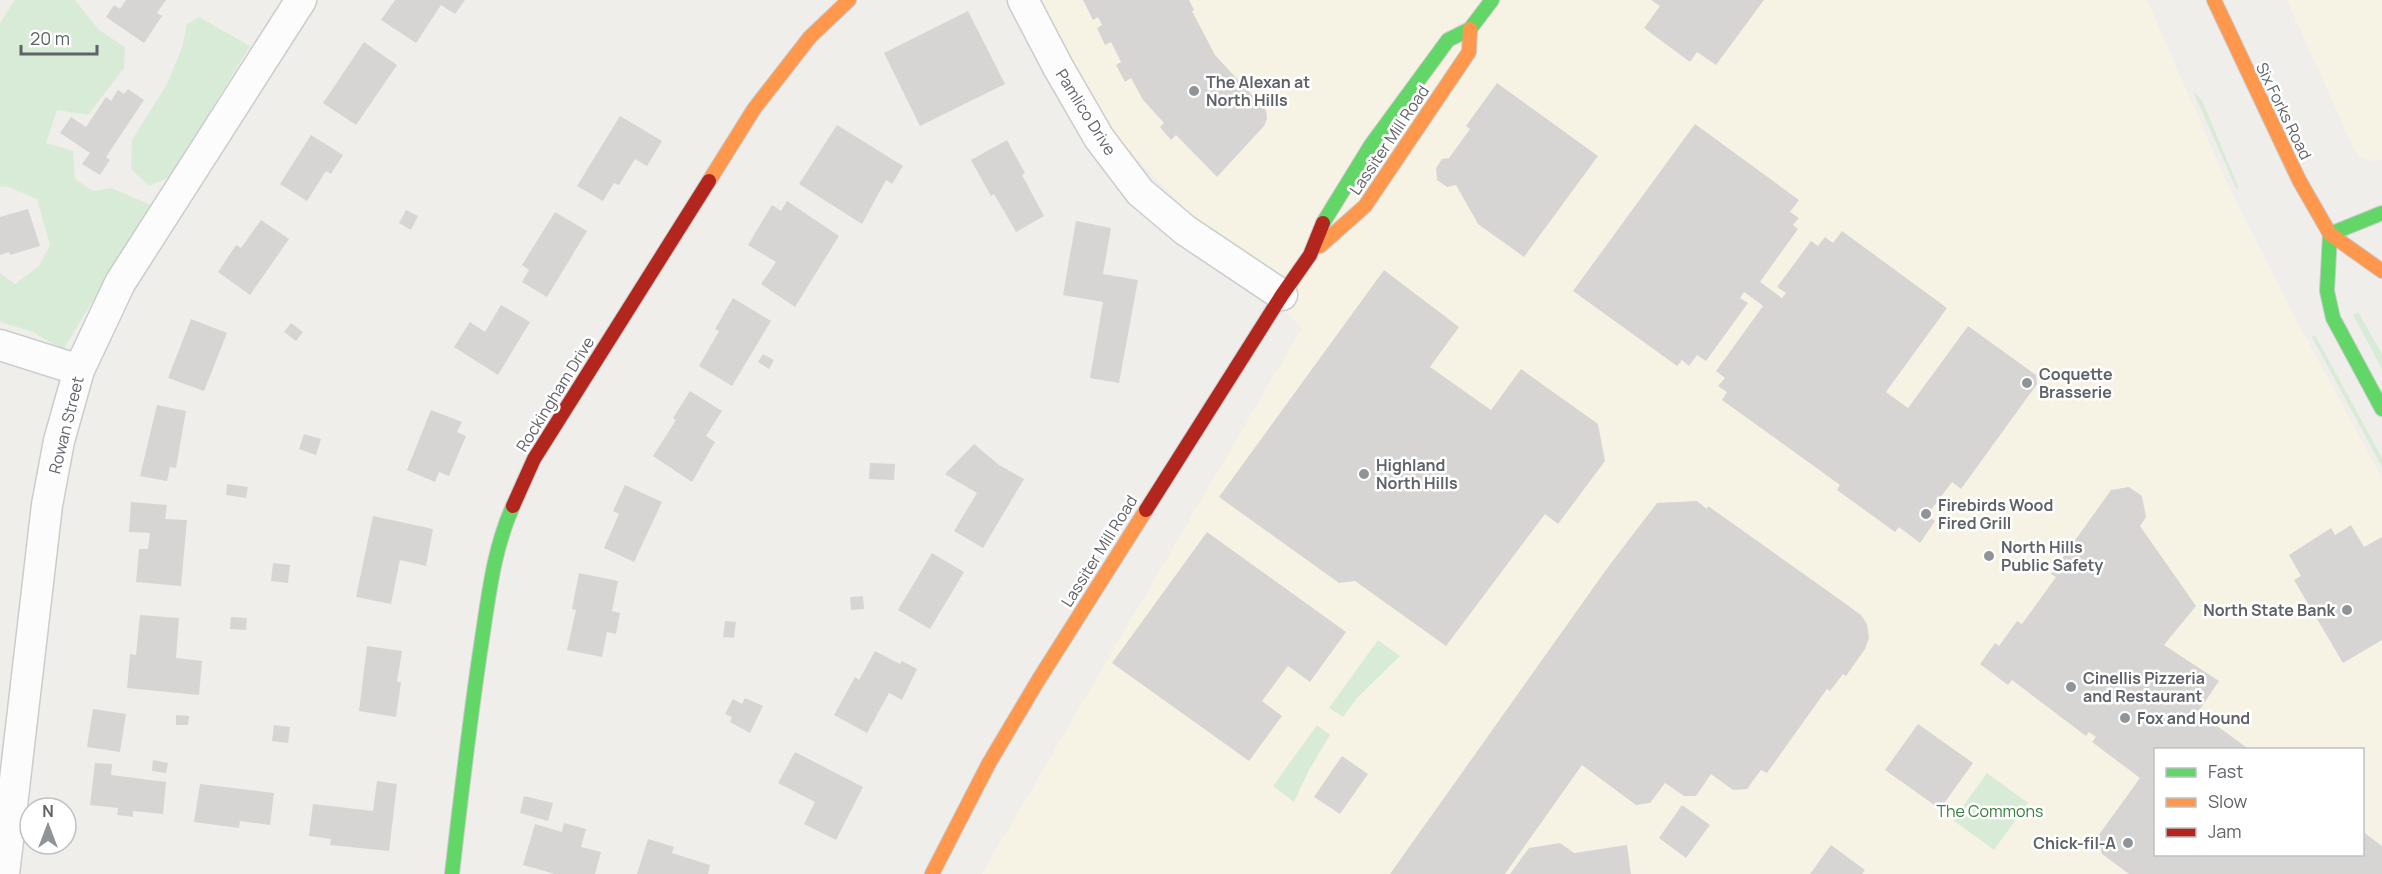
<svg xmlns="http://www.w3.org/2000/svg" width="2382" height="874" viewBox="0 0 2382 874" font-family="Manrope,sans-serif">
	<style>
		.commercial { fill: #f7f3e4; fill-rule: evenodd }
		.green { fill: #d8ebd6 }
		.building { fill: #d6d5d3 }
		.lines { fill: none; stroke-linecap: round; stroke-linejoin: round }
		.street-casing { stroke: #cbcccc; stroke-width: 33 }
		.fast-casing { stroke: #cacacb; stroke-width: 16 }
		.slow-casing { stroke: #cacacb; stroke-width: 16 }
		.jam-casing { stroke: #cacacb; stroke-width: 16 }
		.street { stroke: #fdfcfc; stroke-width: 30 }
		.fast { stroke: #63d668; stroke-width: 14 }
		.slow { stroke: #ff974d; stroke-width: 14 }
		.jam { stroke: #b3261e; stroke-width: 14 }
		.poi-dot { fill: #919496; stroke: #fff; stroke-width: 2 }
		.labels { text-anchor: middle; stroke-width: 5; stroke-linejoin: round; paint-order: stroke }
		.poi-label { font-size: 16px; font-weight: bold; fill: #5f6368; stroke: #fff; text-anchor: start }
		.street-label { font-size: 16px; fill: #5f6368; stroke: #fff }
		.park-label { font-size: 16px; fill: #348238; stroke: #fff }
	</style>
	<rect width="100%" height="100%" fill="#efeeea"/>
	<path class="commercial" d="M1041,0H2147L2230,190L2293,314L2382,478V874H982L1302,328L1108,129ZM2156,750H2362V854H2156Z
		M2287,0H2382V160L2371,161L2360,157L2355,151Z"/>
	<path class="green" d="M15,0H75L99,30L125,47L124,68L88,115L57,110L46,143L73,151L75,179L93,191L111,188L151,205L63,350L33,332L0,322V273L15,284L39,266L50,245L37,199L6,186L0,187V23Z
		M199,17L250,46L170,177L149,186L131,169L132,140L167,84L182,48L187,24Z
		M2193,91L2202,100L2239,189L2236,188Z
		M2358,312L2382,354V369L2353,315Z
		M2315,335L2382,458V467L2312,337Z
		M1378,640L1400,656L1357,698L1343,717L1329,708Z
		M1317,725L1330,735L1308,772L1294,802L1273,786Z
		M1987,773L2028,803L1994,850L1953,820Z"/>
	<path class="building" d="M126,0H166L157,13L162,16L144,43L106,17L114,5L120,9Z
		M395,0H465L455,14L441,5L416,43L381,20Z
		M1083,0H1189L1194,10L1192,11L1215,55L1266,110L1267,119L1264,126L1217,177L1176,135L1171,140L1160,127L1164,123L1143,100L1131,78L1125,82L1116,65L1121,62L1111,42L1105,45L1097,28L1102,25L1098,17L1093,20Z
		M1651,0H1764L1716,65L1697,52L1690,62L1644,28L1660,6Z
		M968,11L1005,84L920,126L884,53Z
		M364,42L397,65L356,125L323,103Z
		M1497,83L1598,156L1524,257L1478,224L1456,185L1447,187L1437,180L1436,168L1442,159L1449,158L1470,129L1466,126Z
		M128,89L144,100L106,157L110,160L100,175L82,164L90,153L60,133L71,117L86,127L106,97L111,101L118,90L124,94Z
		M620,116L662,141L647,166L635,159L619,185L614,183L603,201L577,186Z
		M1695,124L1799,200L1790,212L1799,218L1793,225L1798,229L1760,282L1782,298L1786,293L1777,287L1811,241L1818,246L1825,237L1833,243L1842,231L1947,308L1886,392L1908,408L1968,326L2036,375L2037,384L1961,489L1952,482L1927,515L1935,521L1920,543L1899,527L1895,532L1837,490L1840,485L1722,400L1727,392L1718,386L1725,378L1716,371L1763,306L1758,302L1744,292L1740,298L1748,303L1706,361L1697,355L1689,366L1682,360L1677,366L1573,291Z
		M837,125L903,166L892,184L886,180L862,224L799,184Z
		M311,135L343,155L331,174L326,171L307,201L280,184Z
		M1007,140L1025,173L1022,175L1044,216L1016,232L994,194L991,196L971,160Z
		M787,201L839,236L795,307L761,284L776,262L748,245L772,205L781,211Z
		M28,209L40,246L10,255L9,252L0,255V217Z
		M406,210L418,216L411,230L399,223Z
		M555,212L587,231L547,297L522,282L529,270L522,265Z
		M261,220L289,239L250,295L218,272L236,245L241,248Z
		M1076,221L1111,228L1103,274L1138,280L1119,383L1090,378L1103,302L1063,295Z
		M1384,270L1459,327L1430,367L1491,410L1521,369L1598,424L1605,461L1558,524L1545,514L1446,646L1355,581L1339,583L1219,497Z
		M733,298L771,321L732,386L699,366L719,331L715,329Z
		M501,305L530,322L498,375L454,347L470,322L485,332Z
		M191,319L227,333L204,391L168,378Z
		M291,323L303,332L296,341L284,332Z
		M763,354L774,360L769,369L758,362Z
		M690,391L722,411L706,436L715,442L692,482L653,456L676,420L673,418Z
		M157,405L186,411L176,468L170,467L167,481L140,476Z
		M431,410L462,422L457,432L466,436L449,476L439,472L435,482L407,470Z
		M304,434L321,439L316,455L299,449Z
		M974,444L999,465L1024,479L983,548L954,531L977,493L945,474Z
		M870,463L895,464L894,480L869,479Z
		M227,484L248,487L246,498L226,495Z
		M625,485L662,502L634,562L604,548L619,514L613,511Z
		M2129,487L2142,496L2146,517L2140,526L2196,606L2164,645L2219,681L2198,712L2250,750H2156V854H2362V831L2382,846V874H2129L2102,854L2098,836L2140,778L2092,742L2096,737L2089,732L2086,736L2012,680L2008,685L1980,664L1995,643L1999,646L2017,621L2022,624L2056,577L2051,574L2111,490Z
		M1697,501L1707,509L1708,506L1839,599L1861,615L1867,624L1869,638L1865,649L1846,676L1843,674L1830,691L1827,689L1767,773L1761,770L1747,789L1733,790L1711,774L1696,796H1684L1665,783L1650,803L1636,805L1582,765L1505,874H1390L1608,567L1657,503Z
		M131,502L167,505L165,519L187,520L181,586L136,582L139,549H148L150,533L129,532Z
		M373,516L433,529L426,566L400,560L391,604L356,597Z
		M2351,525L2364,547L2382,537V640L2343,663L2294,580L2301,576L2289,555L2331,528L2335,535Z
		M1207,532L1346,632L1310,682L1288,666L1262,701L1282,716L1249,761L1112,663Z
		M932,553L964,572L930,629L898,610Z
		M273,563L290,565L288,583L271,581Z
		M579,573L618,581L612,611L620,613L616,634L607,632L602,657L567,650L576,610L572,609Z
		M863,596L864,609L851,610L850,597Z
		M140,615L179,618L176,658L202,661L199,695L127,688L130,654L136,655Z
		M231,617L247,618L246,630L230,629Z
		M725,621L736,622L734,638L723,637Z
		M367,646L402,651L397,682H401L396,717L359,711Z
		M875,651L900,664L902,661L917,669L902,700L889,693L867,733L834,715L855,677L859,680Z
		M745,698L763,706L750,733L730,722L732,717L725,714L733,699L742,704Z
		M93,709L126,714L120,752L87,747Z
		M176,715L189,716L188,725H176Z
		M1918,724L1973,763L1940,809L1885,770Z
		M274,725L290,727L288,743L272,741Z
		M795,752L863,787L836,840L804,824L815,802L778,783Z
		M1342,756L1368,774L1340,814L1314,797Z
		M153,760L168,763L166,773L152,771Z
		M95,763L112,764L111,775L166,782L163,814L133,811V817L117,815L118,808L90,805Z
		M377,781L397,784L389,851L330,845L331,839L309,836L313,804L373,811Z
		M200,784L274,793L270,825L240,821L239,828L194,822Z
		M524,796L553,803L548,821L520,813Z
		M1682,805L1710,825L1686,858L1659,838Z
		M564,823L586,829L581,847L601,852L595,874H555L523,865L535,824L562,832Z
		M648,839L674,847L672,853L710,865L708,874H637Z
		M1560,843L1574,853L1627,845L1631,874H1510L1529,848Z
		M1831,845L1865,870L1862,874H1810Z"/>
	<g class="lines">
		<g class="street-casing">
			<path id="street" d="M1023,0L1058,67L1099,138L1140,192L1185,230L1282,295
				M0,345L79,370
				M4,874L47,505L59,441L79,370L120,283L301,0"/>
		</g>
		<g class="fast-casing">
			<path id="fast" d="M1323,223L1371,145L1448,40L1470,29L1492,0
				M2330,234L2382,213
				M2330,234L2327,291L2333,318L2382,409
				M452,874C461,795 470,717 482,639C489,593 494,548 513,506"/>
		</g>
		<g class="slow-casing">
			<path id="slow" d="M2214,0L2299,180L2330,234L2382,271
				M709,181L754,109L810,37L849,0
				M1320,246L1365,206L1469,52L1470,29
				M932,874L989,763L1039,679L1146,510"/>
		</g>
		<g class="jam-casing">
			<path id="jam" d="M513,506L534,459L709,181
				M1146,510L1282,295L1310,255L1323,223"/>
		</g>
		<use href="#street" class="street"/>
		<use href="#fast" class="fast"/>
		<use href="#slow" class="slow"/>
		<use href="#jam" class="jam"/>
	</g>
	<g class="poi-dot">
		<circle cx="1194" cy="91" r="6"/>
		<circle cx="2027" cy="383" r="6"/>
		<circle cx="1364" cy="474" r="6"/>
		<circle cx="1926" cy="514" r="6"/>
		<circle cx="1989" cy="556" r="6"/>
		<circle cx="2347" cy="610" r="6"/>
		<circle cx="2071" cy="687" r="6"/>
		<circle cx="2125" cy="718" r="6"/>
		<circle cx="2128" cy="843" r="6"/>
	</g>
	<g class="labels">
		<g class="poi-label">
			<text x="1206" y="88">The Alexan at<tspan x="1206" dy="18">North Hills</tspan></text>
			<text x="2039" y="380">Coquette<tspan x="2039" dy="18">Brasserie</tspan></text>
			<text x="1376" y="471">Highland<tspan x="1376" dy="18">North Hills</tspan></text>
			<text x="1938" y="511">Firebirds Wood<tspan x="1938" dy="18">Fired Grill</tspan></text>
			<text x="2001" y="553">North Hills<tspan x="2001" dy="18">Public Safety</tspan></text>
			<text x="2335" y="616" text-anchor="end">North State Bank</text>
			<text x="2083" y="684">Cinellis Pizzeria<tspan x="2083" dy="18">and Restaurant</tspan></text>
			<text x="2137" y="724">Fox and Hound</text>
			<text x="2116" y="849" text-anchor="end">Chick-fil-A</text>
		</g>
		<g class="street-label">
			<text transform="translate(2284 111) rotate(64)" y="6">Six Forks Road</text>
			<text transform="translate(1086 112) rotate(58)" y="6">Pamlico Drive</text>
			<text transform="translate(1389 140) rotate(-56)" y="6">Lassiter Mill Road</text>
			<text transform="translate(555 394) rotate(-58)" y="6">Rockingham Drive</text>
			<text transform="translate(66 425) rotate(-76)" y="6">Rowan Street</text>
			<text transform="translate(1099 551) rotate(-58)" y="6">Lassiter Mill Road</text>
		</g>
		<g class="park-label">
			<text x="1990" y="817">The Commons</text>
		</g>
	</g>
	<rect x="2154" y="748" width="210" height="108" fill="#ffffff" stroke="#bfc1c3" stroke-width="1.5"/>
	<rect x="2166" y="768" width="30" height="9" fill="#63d668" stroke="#bfc1c3" stroke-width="1.5"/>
	<text x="2208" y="778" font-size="18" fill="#5f6368">Fast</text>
	<rect x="2166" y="798" width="30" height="9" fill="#ff974d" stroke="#bfc1c3" stroke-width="1.5"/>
	<text x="2208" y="808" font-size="18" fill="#5f6368">Slow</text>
	<rect x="2166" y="828" width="30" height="9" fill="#b3261e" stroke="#bfc1c3" stroke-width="1.5"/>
	<text x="2208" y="838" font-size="18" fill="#5f6368">Jam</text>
	<g transform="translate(48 826)"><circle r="28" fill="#ffffff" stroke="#bfc1c3" stroke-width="1.5"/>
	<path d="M0-4.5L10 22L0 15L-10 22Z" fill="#919496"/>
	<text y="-9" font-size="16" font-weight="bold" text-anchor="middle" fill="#5f6368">N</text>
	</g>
	<path d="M21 45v9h76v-9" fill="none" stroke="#5f6368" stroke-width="3"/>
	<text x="30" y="45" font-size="18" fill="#5f6368" stroke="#ffffff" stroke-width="4.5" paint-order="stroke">20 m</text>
</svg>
